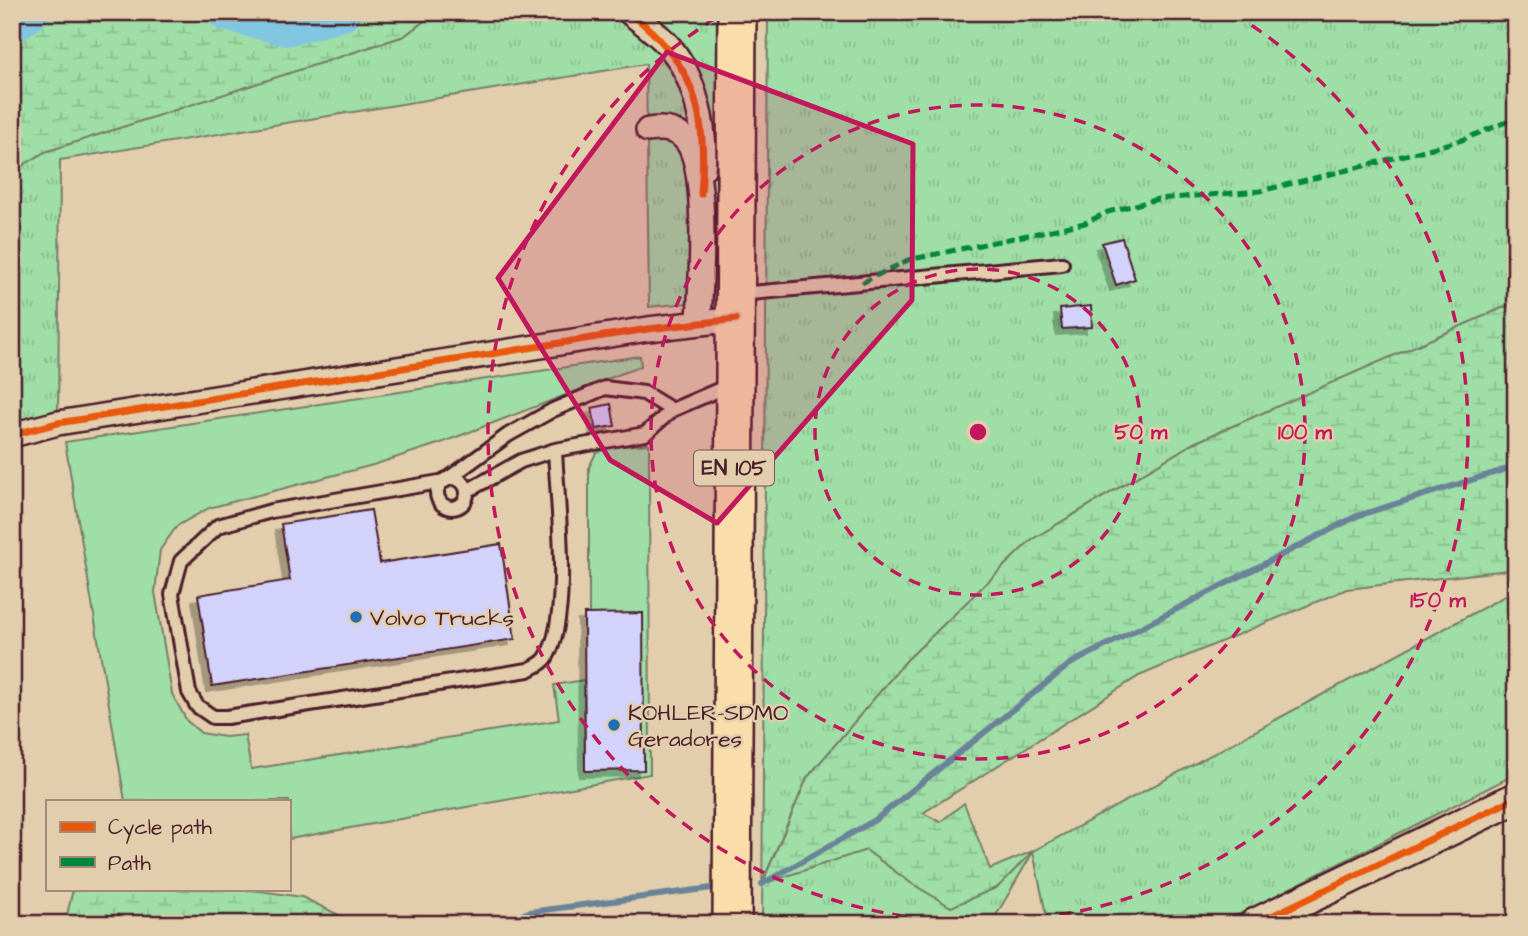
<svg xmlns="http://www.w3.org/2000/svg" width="1528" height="936" viewBox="0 0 1528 936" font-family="'Architects Daughter',sans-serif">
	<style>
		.grass { fill: url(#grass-tufts); stroke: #747e68; stroke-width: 2 }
		.wetland { fill: url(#wetland-marsh); stroke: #747e68; stroke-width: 2 }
		.garden { fill: #9fdea6; stroke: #747e68; stroke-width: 2 }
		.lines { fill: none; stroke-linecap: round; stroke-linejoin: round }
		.stream { stroke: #6a8398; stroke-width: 6 }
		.river { stroke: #80c6e1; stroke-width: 38 }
		.building { fill: #d3d2fb; stroke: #4a1f2b; stroke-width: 2; filter: url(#shadow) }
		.service-casing { stroke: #4a1f2b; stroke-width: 18 }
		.minor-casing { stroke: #4a1f2b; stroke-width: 28 }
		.tertiary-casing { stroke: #4a1f2b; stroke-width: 35 }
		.primary-casing { stroke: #4a1f2b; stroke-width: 42 }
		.service { stroke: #e2ceac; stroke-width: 12 }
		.minor { stroke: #e2ceac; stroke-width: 23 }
		.tertiary { stroke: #e2ceac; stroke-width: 30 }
		.primary { stroke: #f9deab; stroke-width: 37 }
		.quiet { stroke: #00873e; stroke-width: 5; stroke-dasharray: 10 5; stroke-linecap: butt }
		.cycleway-casing { stroke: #e2ceac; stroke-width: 11 }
		.cycleway { stroke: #e8590c; stroke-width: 7 }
		.marked { fill: #c2185b; fill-opacity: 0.2; stroke: #c2185b; stroke-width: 5; stroke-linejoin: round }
		.ring { fill: none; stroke: #c2185b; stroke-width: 3.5; stroke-dasharray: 12 9 }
		.poi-dot { fill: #1f6fb2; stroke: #e2ceac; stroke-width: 2.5 }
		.labels { text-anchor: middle; stroke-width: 5; stroke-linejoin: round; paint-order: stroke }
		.shield { fill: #e2ceac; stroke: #785452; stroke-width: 2 }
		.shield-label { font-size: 21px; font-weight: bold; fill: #4a1f2b }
		.poi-label { font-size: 23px; fill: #4a1f2b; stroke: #e2ceac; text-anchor: start }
		.centre { fill: #c2185b; stroke: #e2ceac; stroke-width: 3.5 }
		.ring-label { font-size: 21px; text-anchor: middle; font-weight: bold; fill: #c2185b; stroke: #e2ceac; stroke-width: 5; stroke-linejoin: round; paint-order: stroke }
	</style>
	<defs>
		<pattern id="grass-tufts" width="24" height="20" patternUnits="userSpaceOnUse" patternTransform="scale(1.75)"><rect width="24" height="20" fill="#9fdea6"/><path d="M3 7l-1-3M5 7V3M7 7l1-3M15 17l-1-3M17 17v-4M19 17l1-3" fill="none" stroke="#8abe8f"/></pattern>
		<pattern id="wetland-marsh" width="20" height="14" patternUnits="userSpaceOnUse" patternTransform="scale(1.75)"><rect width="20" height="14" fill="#9fdea6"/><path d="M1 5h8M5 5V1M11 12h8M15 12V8" fill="none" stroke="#8abe8f"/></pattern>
		<filter id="shadow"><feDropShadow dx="-6" dy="6" stdDeviation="0" flood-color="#0004"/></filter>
	</defs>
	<rect width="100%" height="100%" fill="#e2ceac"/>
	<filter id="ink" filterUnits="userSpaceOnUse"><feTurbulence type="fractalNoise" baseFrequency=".0143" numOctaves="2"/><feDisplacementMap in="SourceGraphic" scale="14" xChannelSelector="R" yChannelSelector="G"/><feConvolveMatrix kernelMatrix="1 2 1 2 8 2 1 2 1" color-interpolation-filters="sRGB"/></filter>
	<g filter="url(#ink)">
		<path class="grass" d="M436,12H719L718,300L649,307L646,64L60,160L58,423L12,435V172L44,152L404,36Z
			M768,12H1516V302L1194,443L1031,540L906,661L807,778L762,883L866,850L911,883L951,907L998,887L1033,851L1516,590V774L1220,924H1048L1033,852L991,924H762Z"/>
		<path class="wetland" d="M12,12H436L404,36L45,152L12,172Z
			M1516,302V569L1347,589L1139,676L923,813L940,822L964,803L990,869L1033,851L998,887L951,907L911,883L866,850L762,884L807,778L906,661L1031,540L1194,443Z
			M73,889H246L302,897L357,924H65Z"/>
		<path class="garden" d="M640,356L641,366L441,443L373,465L209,508L177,526L160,550L155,592L172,694L187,721L201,733L225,737L245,735L251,769L559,720L554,685L584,680L585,770H643L589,614V467L596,453L611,447L649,444L650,774L289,839V801H125L65,442Z"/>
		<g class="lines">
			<path class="stream" d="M762,884L875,820L1070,664L1357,516L1516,466
				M500,924L529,912L712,888"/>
			<path class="river" d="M226,12L287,27L343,12
				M12,24L30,12"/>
		</g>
		<path class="building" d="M1122,238L1135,279L1116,285L1102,243Z
			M1091,306L1092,327L1062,329L1060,309Z
			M611,404L615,426L596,429L592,408Z
			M371,510L380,563L501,544L515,639L212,686L198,595L290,580L281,524Z
			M643,613L644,770L585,771L584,614Z"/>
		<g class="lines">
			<g class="service-casing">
				<path id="service" d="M740,294L1062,264
					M555,450C557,501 572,617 546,658C542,664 534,667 528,670L227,717H213L197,706L189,692L172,594L181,561L218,526L271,511L445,481L508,435L553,410L605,388L644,393L672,410
					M437 493a15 15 0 1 1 30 0a15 15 0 1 1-30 0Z
					M467,491L521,461L555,450L645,434L672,410L732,384"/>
			</g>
			<g class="minor-casing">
				<path id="minor" d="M629,12C642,22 656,32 667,44C695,74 707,130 703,169
					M648,130C661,128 672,128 683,137C711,162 700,285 699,323
					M12,435L58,423L648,329L736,319"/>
			</g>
			<g class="tertiary-casing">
				<path id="tertiary" d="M1255,924L1516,798"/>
			</g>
			<g class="primary-casing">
				<path id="primary" d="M732,924L737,12"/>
			</g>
			<use href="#service" class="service"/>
			<use href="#minor" class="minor"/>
			<use href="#tertiary" class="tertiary"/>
			<use href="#primary" class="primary"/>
			<path class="quiet" d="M862,283L908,260L1085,223L1108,212L1158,199L1260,191L1360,167L1462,140L1516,118"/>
			<g class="cycleway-casing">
				<path id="cycleway" d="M629,12C695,63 708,112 701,194
					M12,435L58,423L648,329L736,319
					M1255,924L1516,798"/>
			</g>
			<use href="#cycleway" class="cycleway"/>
		</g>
	</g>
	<path class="marked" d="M667,52L913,144L912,300L717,523L610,460L498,278Z"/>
	<g class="ring">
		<circle cx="978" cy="432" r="163"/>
		<circle cx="978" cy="432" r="327"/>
		<path d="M1234 14A490 490 0 1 1 722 14"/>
	</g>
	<g class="poi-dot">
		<circle cx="356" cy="617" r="7"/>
		<circle cx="614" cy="725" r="7"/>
	</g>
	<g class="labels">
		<rect class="shield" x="694" y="450.5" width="80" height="35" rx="5"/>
		<g class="shield-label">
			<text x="734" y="475">EN 105</text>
		</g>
		<g class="poi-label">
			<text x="370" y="625">Volvo Trucks</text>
			<text x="628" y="720">KOHLER-SDMO<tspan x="628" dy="26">Geradores</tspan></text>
		</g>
	</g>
	<circle cx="978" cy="432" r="10" class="centre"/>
	<g class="ring-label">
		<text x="1141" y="439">50 m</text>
		<text x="1305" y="439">100 m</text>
		<text x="1438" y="607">150 m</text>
	</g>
	<rect width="1528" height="936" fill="none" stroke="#e2ceac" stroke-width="42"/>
	<rect x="21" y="21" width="1486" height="894" fill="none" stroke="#4a1f2b" stroke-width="2.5" filter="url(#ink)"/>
	<rect x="46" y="800" width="245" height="91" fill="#e2ceac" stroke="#a58878" stroke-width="2"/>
	<rect x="60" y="822" width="35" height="10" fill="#e8590c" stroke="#a58878" stroke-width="2"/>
	<text x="108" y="834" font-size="21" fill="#4a1f2b">Cycle path</text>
	<rect x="60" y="857" width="35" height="10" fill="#00873e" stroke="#a58878" stroke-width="2"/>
	<text x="108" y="870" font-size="21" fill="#4a1f2b">Path</text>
</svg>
